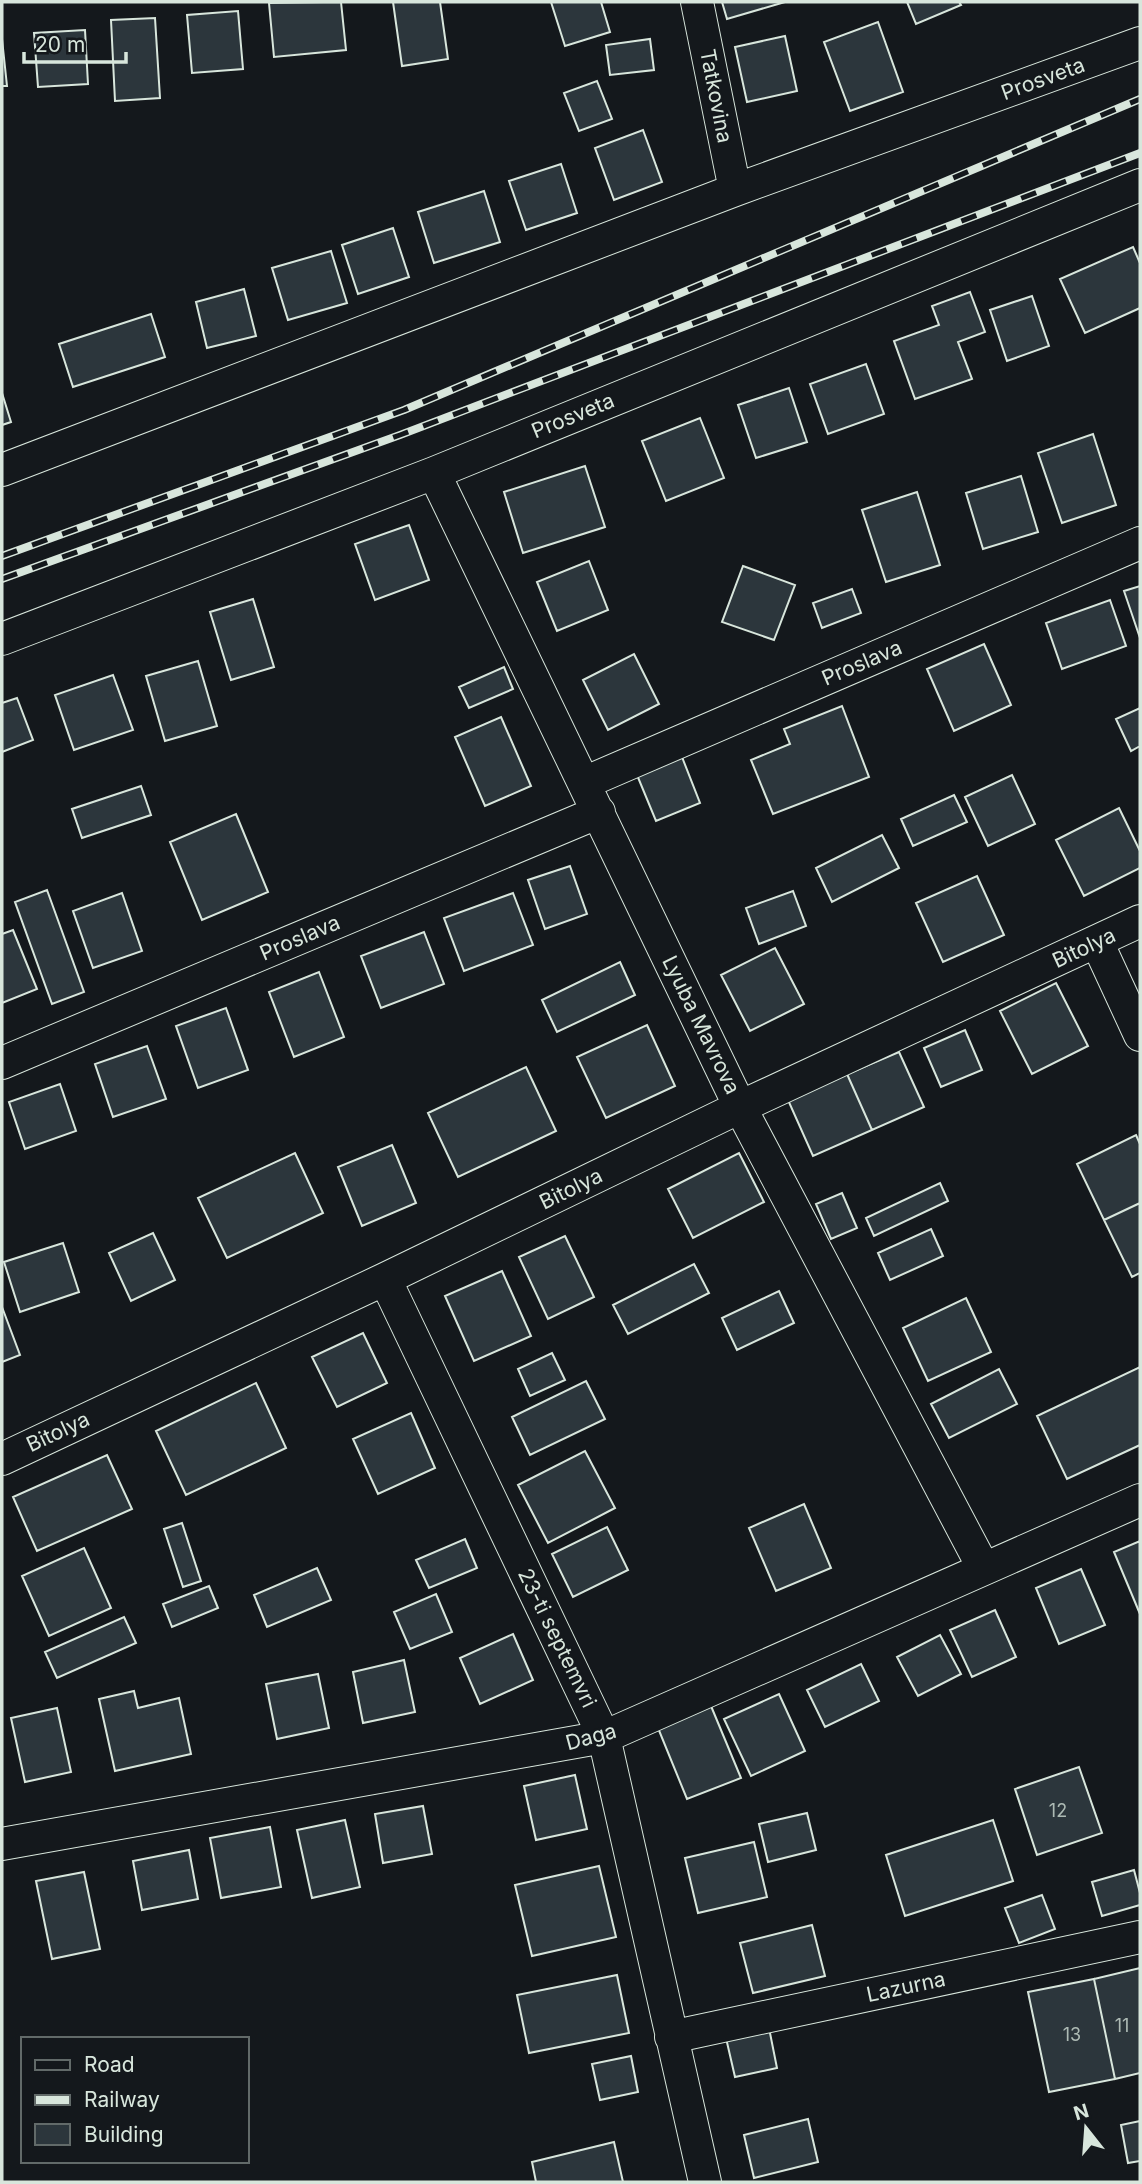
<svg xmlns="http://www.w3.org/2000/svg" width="1142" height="2184" viewBox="0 0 1142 2184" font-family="Inter,sans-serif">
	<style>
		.building { fill: #2c363c; stroke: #d8e6dc; stroke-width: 2 }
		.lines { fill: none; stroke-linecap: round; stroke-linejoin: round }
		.minor-casing { stroke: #d8e6dc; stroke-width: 34 }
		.minor { stroke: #14181c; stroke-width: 32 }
		.rail-casing { stroke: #d8e6dc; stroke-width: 8 }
		.rail { stroke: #14181c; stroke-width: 5; stroke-dasharray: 16; stroke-linecap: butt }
		.labels { text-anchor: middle; stroke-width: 5; stroke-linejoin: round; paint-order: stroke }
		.number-label { font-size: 18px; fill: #adbab4 }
		.street-label { font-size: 21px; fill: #d8e6dc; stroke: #14181c }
	</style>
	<rect width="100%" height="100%" fill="#14181c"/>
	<path class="building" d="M341,2L346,50L274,57L269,3Z
		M393,2H440L448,59L402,66Z
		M551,2H601L610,32L565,46Z
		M722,2H785L727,19Z
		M907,2H959L961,5L916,24Z
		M238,11L243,69L192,73L187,15Z
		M155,18L160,98L115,101L111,20Z
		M878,22L903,92L850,111L824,42Z
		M85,30L88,84L38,87L34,33Z
		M785,36L797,91L747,102L735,47Z
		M2,39L7,86H2Z
		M650,39L654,70L610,75L606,45Z
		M597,81L612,119L579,131L564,93Z
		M643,130L662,182L614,200L595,148Z
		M561,164L577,213L526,230L509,181Z
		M484,191L500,242L434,263L418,212Z
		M393,228L409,277L358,294L342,245Z
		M1133,247L1140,263V308L1085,333L1060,279Z
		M331,251L347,303L288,320L272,268Z
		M244,289L256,336L207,348L196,302Z
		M970,292L985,332L958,342L972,379L915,399L894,341L939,325L932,306Z
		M1032,296L1049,346L1007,361L990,310Z
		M151,314L165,357L73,387L59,344Z
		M866,364L884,414L828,434L810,384Z
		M789,388L807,442L756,458L738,405Z
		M2,393L11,422L2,425Z
		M700,418L724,478L666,501L642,441Z
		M1093,434L1116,505L1062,523L1038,453Z
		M585,466L605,527L523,553L504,492Z
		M1021,476L1038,532L983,549L966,493Z
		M917,492L940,565L886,582L862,510Z
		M409,525L429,580L375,600L355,544Z
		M589,561L608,610L557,631L537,582Z
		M743,566L795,585L774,640L722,622Z
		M1140,586V638L1124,591Z
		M852,589L861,613L822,628L813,603Z
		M253,599L274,667L231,680L210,612Z
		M1110,600L1126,646L1062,669L1046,623Z
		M984,644L1011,705L954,731L927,669Z
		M634,654L659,704L608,730L583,680Z
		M198,661L217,726L165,741L146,676Z
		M504,667L513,689L469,708L459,687Z
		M113,675L133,730L74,750L55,695Z
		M17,698L33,740L2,752V703Z
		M842,706L869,777L773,814L751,760L790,744L784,729Z
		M1140,708V746L1131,751L1116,719Z
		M501,717L531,786L485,806L455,737Z
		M682,757L700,803L656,821L637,775Z
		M1012,775L1035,824L988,846L965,797Z
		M141,786L151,815L82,838L72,809Z
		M954,795L967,822L913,846L901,819Z
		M1119,808L1140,851V868L1084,896L1056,840Z
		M236,814L268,892L202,920L170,842Z
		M882,835L899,868L832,902L816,868Z
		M570,866L587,914L545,929L528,880Z
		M977,876L1004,935L943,962L916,903Z
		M47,890L84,992L52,1004L15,902Z
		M793,891L806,926L759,944L746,908Z
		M122,893L142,951L93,968L73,911Z
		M513,893L533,945L464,971L444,918Z
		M13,930L37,989L2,1003V934Z
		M424,932L444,984L381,1008L361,956Z
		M775,948L804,1004L750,1031L721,975Z
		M620,962L635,995L557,1032L542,1000Z
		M319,972L344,1037L294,1057L269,992Z
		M1056,983L1088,1046L1032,1074L1000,1011Z
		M226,1008L248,1070L198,1088L176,1026Z
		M647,1025L675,1086L606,1118L577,1057Z
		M965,1030L982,1070L941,1087L924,1048Z
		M147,1046L166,1099L113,1117L95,1064Z
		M899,1052L924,1107L872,1130L847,1074Z
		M526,1067L556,1131L458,1177L428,1113Z
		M847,1074L872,1130L813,1156L788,1100Z
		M60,1084L76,1131L25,1149L9,1102Z
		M1136,1135L1140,1144V1203L1104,1220L1077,1164Z
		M392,1145L416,1203L362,1226L338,1167Z
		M295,1153L323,1213L227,1258L198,1198Z
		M739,1153L764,1202L693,1238L668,1189Z
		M940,1183L948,1201L874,1236L866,1218Z
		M842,1193L857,1228L831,1239L816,1204Z
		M1140,1203V1273L1132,1277L1104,1220Z
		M931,1229L943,1256L890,1280L878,1253Z
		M153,1233L175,1280L131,1301L109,1253Z
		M565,1236L594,1297L548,1319L519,1257Z
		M63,1243L79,1292L20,1312L4,1262Z
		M694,1264L709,1293L628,1334L613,1305Z
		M502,1271L531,1336L474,1361L445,1296Z
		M779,1291L794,1323L737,1350L722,1318Z
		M966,1298L991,1352L928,1381L903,1328Z
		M2,1307L20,1355L2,1362Z
		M363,1333L387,1383L337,1407L312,1357Z
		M552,1353L565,1380L530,1396L518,1369Z
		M1140,1367V1445L1067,1479L1037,1416Z
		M999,1369L1017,1404L949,1438L931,1404Z
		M586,1381L605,1419L530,1455L512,1417Z
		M256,1383L286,1448L186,1495L156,1431Z
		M411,1413L435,1468L378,1494L353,1439Z
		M585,1451L615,1508L548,1543L518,1485Z
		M107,1455L132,1509L37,1551L13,1497Z
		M804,1504L831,1568L776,1591L749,1528Z
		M182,1523L201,1581L183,1587L164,1529Z
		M607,1527L628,1570L573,1597L552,1554Z
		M465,1539L477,1568L429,1588L416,1560Z
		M1140,1541V1614L1114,1552Z
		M84,1548L111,1608L49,1636L22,1576Z
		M317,1568L331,1600L267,1627L254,1595Z
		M1081,1569L1105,1625L1059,1644L1036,1588Z
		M209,1586L218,1608L172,1627L163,1604Z
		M436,1594L452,1632L410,1649L394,1612Z
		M995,1610L1016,1657L972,1677L950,1630Z
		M124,1617L136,1643L57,1678L45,1652Z
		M513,1634L533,1680L480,1704L460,1658Z
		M940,1635L961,1674L918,1696L897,1657Z
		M404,1660L415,1712L363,1723L353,1672Z
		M861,1664L879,1701L825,1727L807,1690Z
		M318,1674L329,1728L277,1739L266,1684Z
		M134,1691L138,1708L179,1698L191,1754L115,1771L99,1699Z
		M779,1694L805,1751L751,1776L724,1719Z
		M711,1706L741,1778L687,1799L658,1728Z
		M57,1708L71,1772L25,1782L11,1718Z
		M1079,1767L1102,1833L1037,1855L1015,1789Z
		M575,1775L587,1829L536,1840L524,1786Z
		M423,1806L432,1854L383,1863L375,1814Z
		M807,1813L816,1850L768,1862L759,1824Z
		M345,1820L360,1887L312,1898L297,1830Z
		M993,1820L1013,1881L905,1916L886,1855Z
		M270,1827L281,1887L221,1898L210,1838Z
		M754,1842L767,1897L698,1913L685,1858Z
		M189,1850L198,1899L142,1910L133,1861Z
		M599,1866L616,1937L532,1956L515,1885Z
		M1134,1870L1140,1893V1905L1102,1916L1092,1882Z
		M84,1872L100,1949L52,1959L36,1881Z
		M1042,1895L1055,1929L1019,1943L1005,1908Z
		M812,1925L825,1976L753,1993L740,1943Z
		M1140,1968V2073L1115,2079L1094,1979Z
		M617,1975L629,2033L529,2053L517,1995Z
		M1094,1979L1115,2079L1049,2092L1028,1992Z
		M769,2028L777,2068L735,2077L726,2038Z
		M631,2056L638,2092L600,2100L592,2064Z
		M808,2119L818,2162L754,2178L744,2135Z
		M1140,2121V2161L1128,2163L1121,2125Z
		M614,2142L623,2182H536L532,2162Z"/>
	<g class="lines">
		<g class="minor-casing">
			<path id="minor" d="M697,2L735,190
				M2,470L735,190L1140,43
				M434,473L740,1107L984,1569
				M2,639L434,473L1140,185
				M584,783L1140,543
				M1097,942L1140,1035
				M2,1063L599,812
				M385,1279L604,1737L705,2182
				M2,1459L385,1279L740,1107L1140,921
				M2,1844L604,1737L1140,1500
				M671,2037L1140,1937"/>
		</g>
		<use href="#minor" class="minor"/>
		<g class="rail-casing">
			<path id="rail" d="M2,556L404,410L1140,99
				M2,579L400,435L1140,153"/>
		</g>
		<use href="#rail" class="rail"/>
	</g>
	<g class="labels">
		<g class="number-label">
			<text x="1058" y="1817">12</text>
			<text x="1122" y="2032">11</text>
			<text x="1072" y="2041">13</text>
		</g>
		<g class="street-label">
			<text transform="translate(1043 79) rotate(-20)" y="7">Prosveta</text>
			<text transform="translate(716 96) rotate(79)" y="7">Tatkovina</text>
			<text transform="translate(573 416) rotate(-22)" y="7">Prosveta</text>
			<text transform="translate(862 663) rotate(-23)" y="7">Proslava</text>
			<text transform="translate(300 938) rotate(-23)" y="7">Proslava</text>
			<text transform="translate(1084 948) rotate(-25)" y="7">Bitolya</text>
			<text transform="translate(701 1025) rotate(64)" y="7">Lyuba Mavrova</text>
			<text transform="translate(571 1189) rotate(-26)" y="7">Bitolya</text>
			<text transform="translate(58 1432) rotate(-25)" y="7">Bitolya</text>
			<text transform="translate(557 1638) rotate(64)" y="7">23-ti septemvri</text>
			<text transform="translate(591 1737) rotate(-15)" y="7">Daga</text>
			<text transform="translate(906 1987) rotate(-12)" y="7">Lazurna</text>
		</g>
	</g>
	<rect width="1142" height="2184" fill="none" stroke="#d8e6dc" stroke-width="7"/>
	<rect x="21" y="2037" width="228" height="126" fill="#14181c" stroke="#626a69" stroke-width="2"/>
	<rect x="35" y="2060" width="35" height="10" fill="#14181c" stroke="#626a69" stroke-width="2"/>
	<text x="84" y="2072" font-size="21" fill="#d8e6dc">Road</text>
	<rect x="35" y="2095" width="35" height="10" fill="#d8e6dc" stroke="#626a69" stroke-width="2"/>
	<text x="84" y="2107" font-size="21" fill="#d8e6dc">Railway</text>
	<rect x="35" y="2124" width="35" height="21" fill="#2c363c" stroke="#626a69" stroke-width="2"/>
	<text x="84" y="2142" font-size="21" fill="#d8e6dc">Building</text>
	<g transform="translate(1086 2128) rotate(343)" stroke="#14181c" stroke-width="5" paint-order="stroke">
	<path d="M0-5L12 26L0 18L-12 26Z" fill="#d8e6dc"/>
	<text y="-10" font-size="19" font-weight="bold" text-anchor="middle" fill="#d8e6dc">N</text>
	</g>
	<path d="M24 52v10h102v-10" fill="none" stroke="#d8e6dc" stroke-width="3.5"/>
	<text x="35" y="52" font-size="21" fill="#d8e6dc" stroke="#14181c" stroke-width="5" paint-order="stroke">20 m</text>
</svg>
